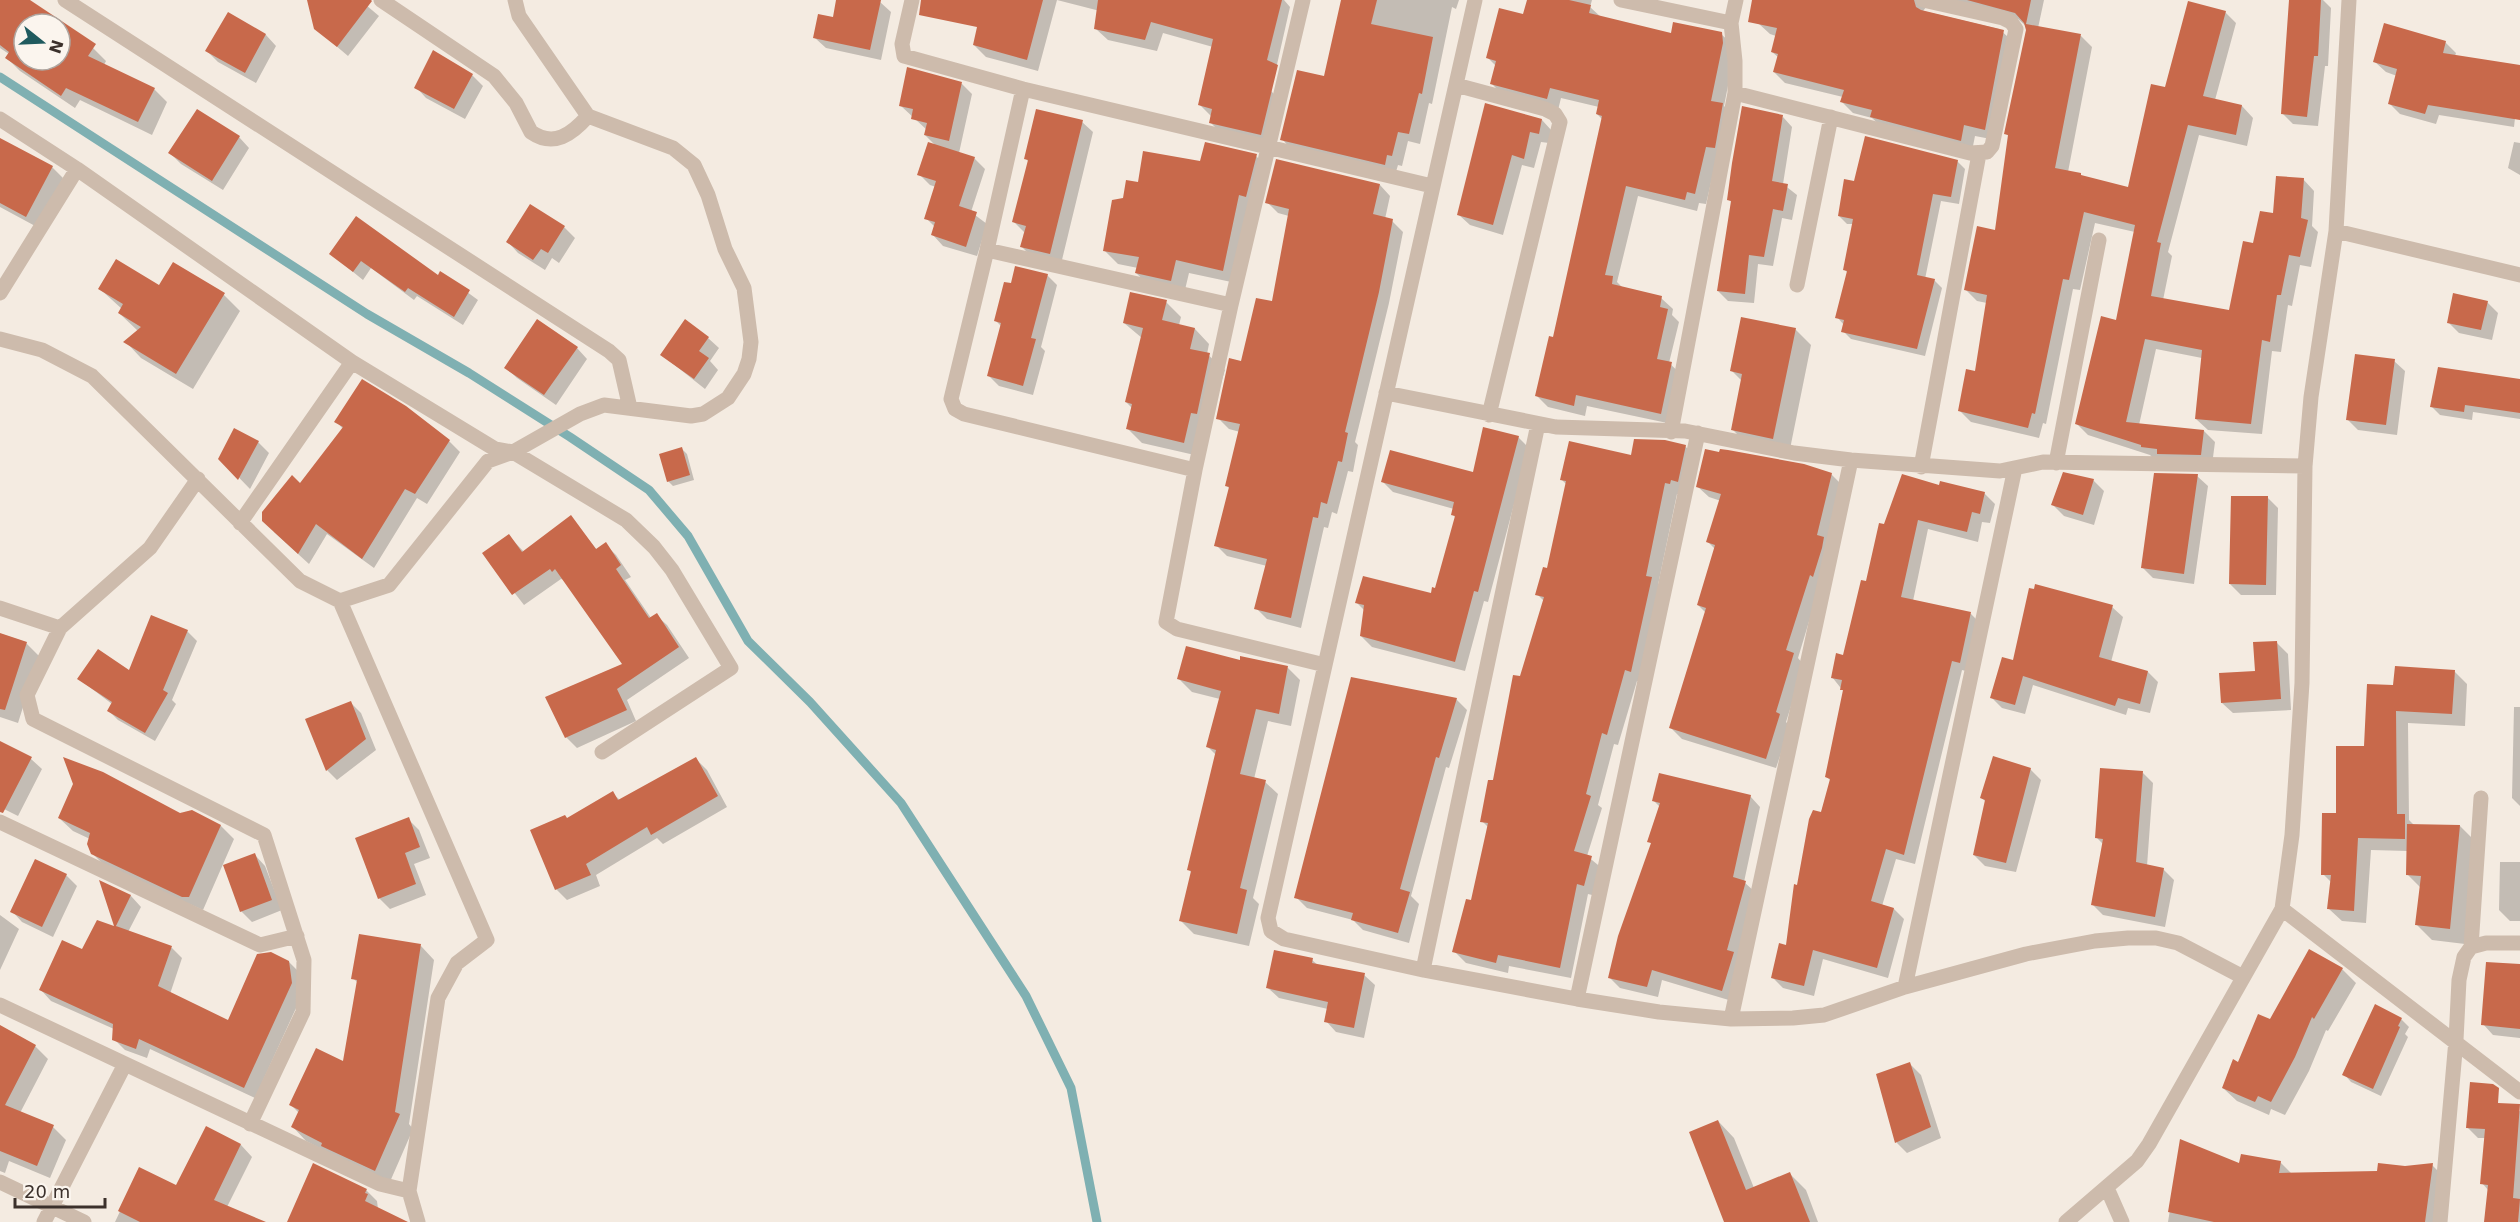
<svg xmlns="http://www.w3.org/2000/svg" width="2520" height="1222" viewBox="0 0 2520 1222" font-family="'DejaVu Sans',sans-serif">
	<style>
		.shadow { fill: #0003 }
		.lines { fill: none; stroke-linecap: round; stroke-linejoin: round }
		.stream { stroke: #7fb0b2; stroke-width: 9 }
		.building { fill: #c8694b; fill-rule: evenodd }
		.minor { stroke: #cdbbac; stroke-width: 15 }
	</style>
	<rect width="100%" height="100%" fill="#f4ebe1"/>
	<path class="shadow" d="M0,0H22L58,24H24V60H60V25L93,48L106,61L104,65L154,89L167,102L152,135L80,100L75,108L20,71L7,58L9,54L0,48Z
		M308,0H360L379,16L348,56L315,28Z
		M838,0L880,2L891,12L881,60L826,48L815,38L834,18Z
		M984,0H1284L1290,7L1271,91L1283,103L1273,146L1223,135L1211,123L1212,117L1200,105L1213,47L1163,33L1157,51L1108,40L1096,29L1100,11L1057,0L1038,71L986,57L974,45Z
		M1343,0H1459L1456,9L1452,7L1432,104L1429,103L1420,144L1408,141L1402,166L1398,165L1395,175L1292,150L1282,139L1326,78Z
		M1534,0H1592L1590,7L1602,18L1672,35L1721,34L1733,45L1734,55L1724,106L1734,116L1717,157L1706,204L1699,203L1697,211L1638,196L1617,282L1623,288L1661,298L1673,309L1672,315L1679,322L1669,363L1682,375L1672,424L1587,406L1585,416L1548,407L1537,396L1554,339L1603,120L1597,114L1599,107L1561,98L1558,110L1503,95L1492,84L1496,66L1488,58L1525,16Z
		M1763,0H2044L2038,28L2081,36L2092,47L2068,172L2129,189L2166,89L2225,12L2236,23L2215,100L2242,106L2253,118L2247,146L2199,135L2168,252L2172,256L2163,300L2231,312L2255,245L2274,215L2303,179L2314,191L2312,226L2318,232L2311,267L2300,265L2292,306L2288,305L2281,352L2272,351L2262,434L2208,430L2196,419L2202,358L2156,349L2139,425L2204,431L2215,442L2212,465L2153,458L2150,455L2088,435L2077,424L2117,322L2135,232L2095,223L2080,290L2073,289L2046,424L2043,423L2039,438L1971,422L1960,411L1976,373L1987,303L1977,301L1965,289L1997,232L2009,136L2006,134L2027,27L2018,19L1931,1L1923,11L1999,29L2016,44L1996,140L1975,136L1972,151L1883,128L1872,118L1853,113L1842,102L1843,97L1785,83L1774,72L1778,57L1772,52L1776,36L1770,34L1758,23Z
		M2291,0H2323L2331,8L2328,66H2325L2318,126L2293,124L2282,113Z
		M228,14L266,35L276,46L256,83L218,62L207,51Z
		M2445,42L2456,53L2455,56L2520,73L2514,127L2439,115L2436,124L2400,114L2389,103L2397,76L2386,72L2375,62Z
		M908,69L962,84L972,94L959,153L974,158L985,169L971,212L987,224L977,256L943,246L933,235L935,227L926,218L936,187L930,185L919,174L936,146L925,135L927,130L901,106Z
		M472,75L483,86L465,119L426,98L416,87Z
		M1487,105L1542,120L1552,131L1549,143L1541,142L1534,168L1522,165L1503,235L1470,225L1459,215Z
		M1783,117L1792,127L1783,184L1797,195L1792,220L1782,218L1773,266L1758,264L1754,303L1728,301L1718,291L1733,203L1729,200Z
		M1082,122L1093,132L1061,264L1033,258L1022,247L1024,232L1014,222L1029,162L1026,159Z
		M239,137L249,148L223,190L181,164L170,153Z
		M2514,142L2520,143V175L2508,168Z
		M0,143L52,167L63,178L37,227L0,207Z
		M1256,156L1269,169L1236,283L1189,273L1184,294L1150,286L1136,273L1138,268L1118,264L1105,251L1139,184L1201,162Z
		M1957,161L1965,169L1959,204L1941,201L1925,279L1934,280L1942,288L1925,356L1851,339L1843,331L1844,325L1837,317L1848,273L1844,269L1853,224H1847L1839,216L1856,183Z
		M1380,185L1390,196L1385,219L1392,221L1403,232L1389,303L1355,442L1358,445L1353,472L1348,471L1337,514L1332,512L1328,528L1324,527L1301,628L1267,619L1256,608L1267,566L1227,556L1216,545L1230,489L1227,486L1240,432L1229,429L1218,418L1273,303L1289,216L1278,213L1267,202Z
		M564,227L575,238L559,263L552,258L545,270L518,253L508,242Z
		M331,254L439,277L441,273L478,300L463,325L417,296L414,300L371,268L363,280Z
		M1047,275L1057,285L1041,347L1045,351L1033,395L999,386L989,376L1002,327L996,321L1012,285Z
		M160,287L224,295L240,311L193,389L141,358L126,342L138,331L119,313L122,309L100,289Z
		M1166,302L1181,317L1179,325L1195,329L1209,344L1207,354L1225,370L1199,456L1142,443L1127,428L1132,408L1126,402L1142,338L1124,323Z
		M2487,302L2498,313L2492,340L2459,333L2449,323Z
		M1795,329L1811,345L1789,454L1749,446L1733,430L1742,381L1732,371Z
		M708,338L719,348L710,361L718,370L705,389L662,355Z
		M577,348L587,359L556,405L517,378L506,368Z
		M2394,361L2405,371L2397,435L2358,430L2348,420Z
		M2520,380V419L2473,412L2472,420L2440,415L2432,407Z
		M336,421L449,441L460,452L427,504L417,498L374,568L327,534L309,564L274,532L300,485L343,429Z
		M1518,437L1529,448L1488,602L1484,601L1465,671L1372,647L1361,636L1365,611L1357,603L1432,595L1436,590L1456,518L1452,514L1454,509L1393,492L1383,482L1474,474Z
		M258,442L269,453L250,489L220,458Z
		M1685,446L1696,458L1681,495L1677,494L1658,585L1663,590L1642,682L1637,681L1618,745L1614,744L1598,805L1602,808L1587,856L1603,869L1596,896L1588,894L1571,978L1509,966L1508,973L1466,963L1454,951L1472,902L1489,828L1482,821L1544,601L1537,594L1548,570L1567,485L1562,480L1632,457Z
		M682,449L687,454L694,480L673,486L668,481Z
		M1831,474L1842,485L1820,585L1798,658L1804,665L1786,722L1790,726L1776,768L1682,739L1671,728L1706,613L1698,605L1716,550L1708,542L1721,501L1709,497L1698,487Z
		M2197,476L2208,486L2194,584L2153,578L2142,567Z
		M2093,480L2104,491L2094,525L2064,516L2053,505Z
		M1940,487L1984,493L1995,504L1990,523L1982,522L1978,542L1928,529L1913,601L1971,614L1981,624L1970,672L1962,670L1915,864L1896,859L1882,906L1894,909L1904,919L1888,978L1823,959L1814,996L1783,988L1772,977L1787,946L1798,886L1831,781L1827,777L1844,692L1832,677L1844,657L1885,526Z
		M2267,497L2278,508L2276,595H2241L2230,584Z
		M571,517L597,550L605,544L616,555L631,577L625,580L651,618L656,615L667,625L689,658L627,700L636,721L577,748L566,737L624,664L565,580L561,579L524,605L484,554L509,536L524,552Z
		M2112,607L2123,617L2111,662L2148,672L2158,682L2150,713L2128,708L2126,715L2033,685L2025,714L2002,708L1992,698L2014,662Z
		M187,631L197,641L172,700L176,704L155,741L118,720L109,711L112,704L79,679L129,672Z
		M0,635L26,643L39,656L18,723L0,717Z
		M2277,643L2288,654L2291,710L2233,713L2222,703L2257,672Z
		M1241,662L1288,668L1300,680L1291,726L1268,721L1254,779L1265,782L1278,794L1253,898L1259,904L1249,946L1194,934L1181,921L1192,873L1189,870L1216,755L1208,747L1220,699L1192,692L1179,679Z
		M2455,672L2467,684L2465,726L2408,723L2409,820L2415,826H2460L2475,841L2465,944L2432,940L2417,925L2421,888L2408,875V851L2371,850L2366,923L2342,921L2329,909L2332,883L2323,874L2338,815L2365,747L2395,687Z
		M1456,699L1467,710L1449,768L1446,767L1411,896L1419,904L1409,943L1363,930L1353,920L1307,908L1296,897Z
		M351,703L361,713L376,750L337,780L327,770Z
		M2514,707H2520V806L2512,798Z
		M0,743L31,759L42,769L18,816L0,807Z
		M696,759L707,770L727,807L663,844L657,838L596,875L600,886L567,900L556,889L567,820L612,793L620,800Z
		M2030,769L2041,780L2016,872L1985,866L1974,855L1986,802L1982,798Z
		M2143,773L2153,783L2147,866L2163,869L2174,880L2165,927L2103,915L2092,904L2104,845L2097,838Z
		M1750,796L1760,807L1744,882L1755,892L1732,1001L1662,980L1658,997L1620,988L1610,978L1652,844L1649,841L1660,807L1654,801Z
		M180,815L221,826L234,839L203,910L106,867L92,853L90,839L73,831L59,818Z
		M408,819L419,830L430,858L414,864L426,895L390,909L379,898Z
		M255,855L265,866L282,910L252,922L241,911Z
		M2500,862H2520V921H2510L2499,910Z
		M66,875L77,886L53,937L22,922L12,911Z
		M102,883L131,896L141,907L128,932L172,948L182,958L170,994L229,1022L289,962L300,973L302,995L255,1098L150,1049L147,1058L125,1050L114,1039V1029L51,1001L41,990L83,951L117,928Z
		M0,915L19,929L0,970Z
		M421,946L434,960L409,1124L413,1129L389,1184L306,1141L293,1127L299,1113L291,1105L344,1064L358,983L353,978Z
		M1312,960L1319,966L1364,975L1375,985L1364,1038L1336,1032L1326,1021L1328,1009L1279,998L1268,988Z
		M2520,966V1038L2493,1035L2483,1024Z
		M2342,969L2356,983L2328,1031L2326,1030L2309,1071L2285,1115L2271,1109L2269,1115L2237,1101L2223,1088L2271,1021Z
		M2401,1019L2409,1027L2405,1034L2408,1037L2381,1096L2351,1082L2344,1074Z
		M0,1027L35,1046L48,1059L20,1113L53,1127L66,1140L50,1178L9,1161L5,1173L0,1171Z
		M1910,1064L1921,1075L1941,1138L1907,1153L1897,1143L1878,1075Z
		M2520,1111V1222H2486L2489,1191L2482,1183L2486,1138H2478L2467,1127Z
		M1718,1121L1734,1138L1754,1188L1790,1174L1806,1190L1818,1222H1726Z
		M207,1128L241,1145L252,1157L227,1207L262,1222H115L140,1169L177,1187Z
		M2181,1141L2240,1165L2280,1162L2293,1175L2378,1173L2432,1165L2444,1177L2439,1222H2168Z
		M366,1190L377,1201L378,1209L396,1222H288Z"/>
	<g class="lines">
		<path class="stream" d="M0,77L367,314L469,373L570,437L649,490L688,536L748,641L810,702L901,803L1026,996L1071,1088L1097,1222"/>
	</g>
	<path class="building" d="M0,0H30L96,44L88,56L155,88L138,122L66,88L61,96L5,58L9,52L0,45ZM24,24H60V60H24Z
		M307,0H371L372,1L337,47L314,29Z
		M836,0H881L870,50L813,38L818,14L833,17Z
		M921,0H1043L1027,60L973,45L977,27L919,15Z
		M1098,0H1282L1267,60L1278,65L1261,135L1209,123L1212,109L1198,105L1213,39L1151,22L1145,40L1094,29Z
		M1341,0H1377L1371,24L1433,37L1422,94L1419,93L1409,134L1398,132L1392,156L1387,155L1385,165L1280,140L1297,70L1324,76Z
		M1527,0H1569L1591,5L1589,13L1671,33L1673,22L1722,32L1723,43L1711,101L1723,103L1715,148L1706,147L1695,194L1687,192L1685,200L1626,186L1605,275L1613,276L1612,284L1662,296L1660,307L1668,309L1657,359L1672,362L1661,414L1576,395L1574,406L1535,396L1549,336L1553,337L1602,116L1596,114L1599,100L1550,88L1547,99L1490,84L1496,61L1486,58L1499,8L1523,14Z
		M1752,0H1914L1916,7L1921,10L2004,30L1985,130L1964,125L1961,141L1870,117L1872,110L1840,102L1844,90L1773,72L1778,54L1771,52L1777,28L1748,22Z
		M1967,0H2031L2026,24L2081,34L2055,168L2081,173V175L2128,187L2151,84L2165,87L2188,1L2226,11L2203,96L2242,105L2236,135L2188,125L2157,242L2161,243L2151,296L2229,310L2243,241L2253,243L2260,211L2273,213L2276,176L2304,178L2301,218L2308,220L2300,257L2289,255L2281,295H2277L2270,342L2262,340L2251,424L2195,419L2202,350L2145,339L2126,422L2204,430L2201,455L2157,454V449L2141,447V445L2075,424L2101,316L2116,320L2135,225L2084,212L2069,280L2063,279L2035,414L2032,413L2028,428L1958,411L1966,369L1975,371L1987,295L1964,290L1977,226L1995,230L2008,135L2004,134L2026,30L2024,23L2015,13Z
		M2289,0H2321L2318,56H2314L2307,117L2281,114Z
		M228,12L266,34L245,73L205,51Z
		M2384,23L2446,41L2443,53L2520,65V120L2428,105L2425,114L2388,104L2397,69L2373,62Z
		M433,50L473,74L454,109L414,88Z
		M907,67L962,82L949,141L924,135L927,123L911,119L913,109L899,106Z
		M1485,103L1542,119L1539,134L1530,132L1524,159L1512,155L1493,225L1457,215Z
		M1742,106L1783,115L1772,181L1788,184L1783,211L1773,209L1764,257L1749,255L1745,294L1717,291L1731,201L1727,200L1732,163Z
		M197,109L240,136L212,181L168,153Z
		M1036,109L1083,120L1050,254L1020,247L1026,226L1012,222L1028,160L1024,159Z
		M1865,136L1958,160L1951,197L1933,194L1917,275L1935,279L1917,349L1841,332L1844,320L1835,318L1847,271L1843,270L1853,219L1838,216L1844,179L1854,181Z
		M0,138L53,166L26,217L0,203Z
		M928,142L975,157L959,206L977,212L966,247L931,235L935,222L924,219L936,181L917,175Z
		M1205,142L1257,154L1246,197L1239,195L1223,271L1176,260L1171,281L1135,273L1139,257L1103,251L1112,200L1123,198L1126,180L1138,182L1143,151L1200,161Z
		M1276,159L1380,184L1373,214L1393,219L1379,292L1345,432L1348,433L1342,462L1338,461L1327,504L1321,502L1318,518L1313,517L1291,618L1254,609L1267,559L1214,546L1229,487L1225,486L1240,424L1216,419L1229,358L1241,361L1256,298L1272,301L1289,209L1265,203Z
		M530,204L565,226L548,253L541,249L533,260L506,242Z
		M356,216L438,275L440,271L470,290L454,317L408,288L405,292L361,261L353,272L329,254Z
		M116,259L159,285L173,262L225,293L176,374L123,342L141,327L118,313L123,304L98,289Z
		M1015,266L1048,274L1031,338L1036,339L1023,386L987,376L1001,323L994,321L1004,282L1011,283Z
		M1130,292L1167,300L1162,320L1195,328L1190,349L1210,353L1197,414L1191,413L1184,443L1126,429L1132,404L1125,402L1143,328L1123,323Z
		M2453,293L2488,301L2481,330L2447,323Z
		M1741,317L1796,328L1773,439L1731,430L1742,374L1730,371Z
		M537,319L578,347L544,395L504,368Z
		M685,319L709,337L699,351L709,358L694,379L660,355Z
		M2355,354L2395,359L2386,425L2346,420Z
		M2438,367L2520,379V413L2465,405L2464,412L2430,407Z
		M362,379L406,406L450,440L415,494L405,489L362,559L316,524L298,554L262,521V512L292,475L300,483L343,427L334,422Z
		M1483,427L1519,436L1478,592L1474,591L1455,662L1360,636L1364,605L1355,603L1363,576L1431,593L1432,587L1435,588L1455,516L1451,515L1454,502L1381,482L1390,450L1473,472Z
		M234,428L259,441L238,480L218,459Z
		M1634,439L1665,440L1686,445L1678,482L1671,480L1670,484L1665,483L1646,576L1652,577L1631,672L1625,670L1607,735L1602,733L1586,794L1591,796L1574,851L1592,856L1584,886L1577,884L1560,968L1498,955L1496,963L1452,952L1466,899L1471,900L1488,823L1480,822L1488,780H1493L1513,675L1520,676L1544,597L1535,595L1543,567L1547,568L1566,481L1560,480L1569,441L1631,455Z
		M682,447L690,475L667,482L659,454Z
		M1705,449L1719,452L1720,449L1728,450L1804,464L1832,473L1817,535L1824,537L1822,548L1813,577L1810,575L1786,650L1794,653L1776,712L1780,714L1766,759L1669,728L1706,608L1697,605L1715,545L1706,542L1721,494L1696,487Z
		M2063,472L2094,479L2083,515L2051,505Z
		M2154,473L2198,474L2184,574L2141,568Z
		M1902,474L1939,485L1940,481L1985,492L1980,514L1972,512L1967,532L1918,520L1901,597L1971,612L1960,663L1952,661L1904,855L1886,849L1871,901L1894,908L1877,968L1813,950L1804,986L1771,978L1779,943L1786,945L1794,884L1797,885L1809,819L1813,810L1821,812L1830,779L1825,777L1843,690H1840L1842,680L1831,678L1836,653L1843,655L1861,580L1866,581L1879,523L1884,524Z
		M2231,496H2268L2266,585L2229,584Z
		M571,515L596,549L606,542L621,565L616,569L649,618L657,613L679,647L617,689L627,710L565,738L545,697L622,664L555,569L552,572L550,569L512,595L482,553L509,534L522,552Z
		M2035,584L2113,605L2099,657L2148,671L2140,704L2118,698L2115,706L2023,676L2015,705L1990,698L2002,657L2013,660L2029,588L2034,589Z
		M151,615L188,630L163,690L168,693L145,733L107,711L112,702L77,679L98,649L129,670Z
		M0,633L27,642L5,710L0,709Z
		M2277,641L2281,699L2221,703L2219,673L2255,671L2253,642Z
		M1186,646L1240,660V656L1288,666L1279,714L1256,709L1240,774L1266,780L1240,888L1247,890L1237,934L1179,921L1191,871L1187,870L1216,750L1206,747L1221,691L1177,679Z
		M2395,666L2455,670L2452,714L2396,711L2397,814H2405V839L2358,838L2354,911L2327,909L2331,875H2321L2322,813H2336V746H2364L2367,684L2393,685Z
		M1351,677L1457,698L1439,758L1436,757L1400,889L1410,892L1398,933L1351,920L1353,913L1294,898Z
		M351,701L366,739L326,771L305,719Z
		M0,741L32,757L3,813L0,812Z
		M1993,756L2031,768L2006,863L1973,855L1985,800L1980,798Z
		M63,757L103,772L180,813L192,810L221,825L189,897H182L91,854L87,844L90,833L58,818L73,784Z
		M696,757L718,796L651,835L647,827L586,864L591,875L555,890L530,830L565,815L567,818L613,791L618,800Z
		M2100,768L2143,771L2136,862L2164,868L2155,917L2091,905L2103,839L2095,838Z
		M1659,773L1751,795L1733,877L1746,881L1727,950L1734,952L1722,991L1652,970L1647,987L1608,978L1618,936L1651,843L1647,842L1660,803L1652,801Z
		M409,817L420,847L405,853L416,884L378,899L355,838Z
		M2407,824L2460,825L2450,929L2415,925L2421,876L2406,875Z
		M255,853L272,900L240,912L223,865Z
		M35,859L67,874L42,927L10,912Z
		M99,880L131,895L116,926L172,946L158,986L228,1020L257,954L271,952L289,961L292,983L244,1088L139,1039L136,1049L112,1040L113,1024L39,990L62,940L82,949L97,920L114,926Z
		M359,934L421,944L395,1112L400,1114L375,1171L321,1146L322,1143L291,1127L299,1110L289,1105L316,1048L343,1061L357,980L351,979Z
		M2309,949L2343,968L2314,1019L2312,1017L2295,1057L2271,1102L2258,1096L2255,1102L2222,1088L2233,1059L2238,1062L2258,1014L2270,1019Z
		M1274,950L1313,958L1312,963L1365,973L1354,1028L1324,1022L1328,1002L1266,988Z
		M2486,962L2520,964V1029L2481,1025Z
		M2375,1004L2402,1018L2398,1026L2400,1027L2373,1089L2342,1075Z
		M0,1025L36,1045L5,1105L54,1125L37,1166L0,1151Z
		M1910,1062L1931,1127L1895,1143L1876,1074Z
		M2470,1082L2493,1084L2499,1088L2498,1103L2520,1104L2513,1198L2520,1199L2518,1222H2484L2488,1185L2480,1184L2485,1129L2466,1128Z
		M1718,1120L1746,1190L1790,1172L1810,1222H1724L1689,1132Z
		M206,1126L241,1144L214,1200L266,1222H140L118,1211L139,1167L176,1185Z
		M2180,1139L2239,1163L2241,1154L2281,1161L2279,1173L2377,1171L2378,1163L2405,1166L2433,1163L2425,1222H2214L2168,1212Z
		M313,1163L367,1189L365,1193L368,1194L365,1201L408,1222H287Z"/>
	<g class="lines">
		<path class="minor" d="M65,0L609,351L619,360L630,408
			M381,0L494,76L516,103L531,132C554,148 572,134 588,116
			M912,0L902,44L904,56L1023,89L1432,186
			M1475,0L1268,918L1271,931L1284,939L1423,970L1577,999L1659,1012L1731,1019L1793,1018L1824,1015L1905,987L2026,954L2095,941L2128,938H2156L2178,943L2243,977
			M1621,0L1731,23
			M1456,85L1545,109L1555,114L1560,122L1489,415
			M1735,93L1970,153L1987,152L1992,146L2016,29L2011,22L2003,18L1923,0
			M0,119L77,169L352,362L495,449L513,452L626,520L654,547L672,570L731,668L602,752
			M2336,231L2520,275
			M987,250L1023,89
			M1797,285L1831,117
			M0,293L77,169
			M1231,305L1303,0
			M0,339L42,350L92,376L300,581L340,601L389,585L488,461L513,452L580,414L604,405L691,416L703,414L728,398L744,374L749,359L751,342L744,288L725,249L708,195L694,165L673,148L588,116L519,16L515,0
			M1386,393L1556,427L1685,431L1794,453L1851,460L2000,471L2043,462L2305,466
			M1671,432L1735,93V61L1731,23L1736,0
			M2056,463L2099,240
			M1921,467L1979,154
			M1195,470L964,414L955,409L951,399L987,250L1231,305L1195,470L1166,622L1177,629L1325,665
			M198,479L150,548L60,628L27,695L33,719L264,835L304,960L303,1012L250,1124
			M240,523L352,362
			M340,601L487,940L457,963L438,998L409,1191L418,1222
			M0,608L60,628
			M0,822L260,945L297,936
			M2282,909L2520,1092
			M2471,947L2481,798
			M1423,970L1538,424
			M1905,987L2015,468
			M1577,999L1698,433
			M0,1005L380,1184L409,1191
			M1731,1019L1851,460
			M0,1182L84,1222
			M2107,1188L2122,1222
			M44,1222L124,1066
			M2066,1222L2137,1161L2149,1144L2282,909L2292,835L2302,683L2305,466L2311,397L2336,231L2349,0
			M2440,1222L2456,1040L2459,980L2464,957L2471,947L2486,943H2520"/>
	</g>
	<g transform="translate(42 42) rotate(108)"><circle r="28" fill="#fbf5ee" stroke="#aea6a0" stroke-width="1.5"/>
	<path d="M0-4.5L10 22L0 15L-10 22Z" fill="#1f5a5e"/>
	<text y="-9" font-size="16" font-weight="bold" text-anchor="middle" fill="#3b302b">N</text>
	</g>
	<path d="M15 1198v9h90v-9" fill="none" stroke="#3b302b" stroke-width="3"/>
	<text x="24" y="1198" font-size="18" fill="#3b302b" stroke="#fbf5ee" stroke-width="4.5" paint-order="stroke">20 m</text>
</svg>
